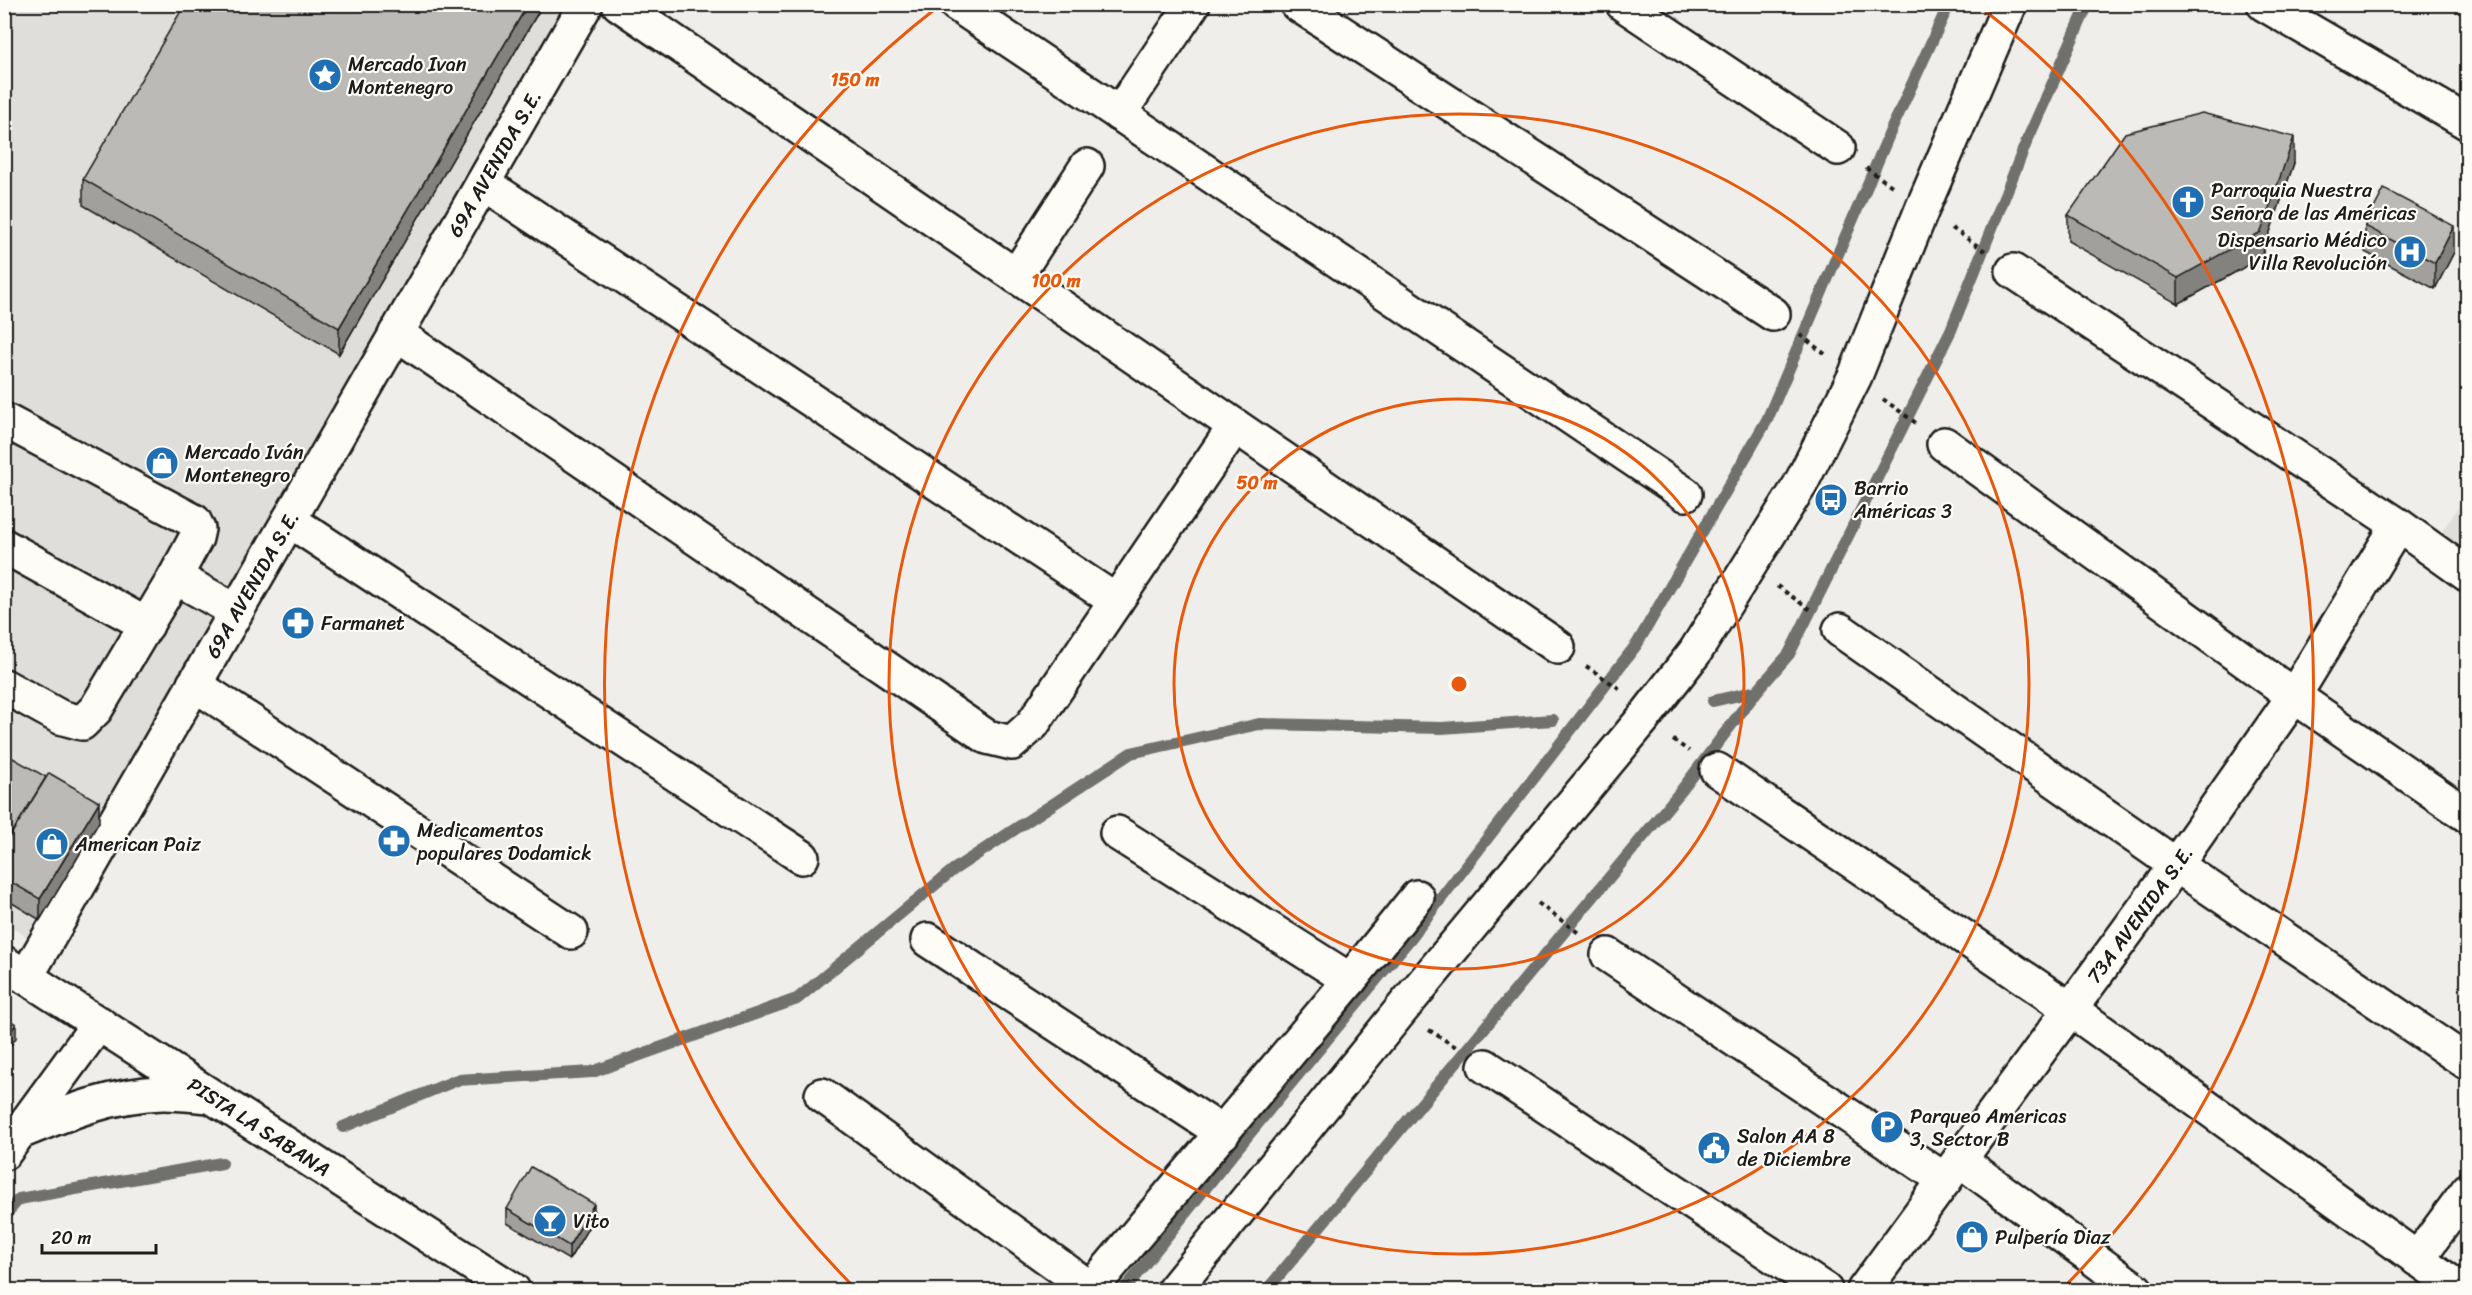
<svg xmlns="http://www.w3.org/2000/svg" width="2472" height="1295" viewBox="0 0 2472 1295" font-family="Sriracha,sans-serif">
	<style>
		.built { fill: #e0deda }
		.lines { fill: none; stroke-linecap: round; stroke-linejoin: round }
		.stream { stroke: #706f6d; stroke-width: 12 }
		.minor-casing { stroke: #1c1c1c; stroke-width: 38 }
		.major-casing { stroke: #1c1c1c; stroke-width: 38 }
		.path { stroke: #1c1c1c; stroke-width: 4; stroke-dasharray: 4.5 4.5; stroke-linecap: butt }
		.minor { stroke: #fdfcf7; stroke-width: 33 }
		.major { stroke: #fdfcf7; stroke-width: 33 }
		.wall { fill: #a1a09d; stroke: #1c1c1c; stroke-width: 1.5 }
		.shaded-wall { fill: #83827f; stroke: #1c1c1c; stroke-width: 1.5 }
		.building { fill: #bbbab6; stroke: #1c1c1c; stroke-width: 1.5 }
		.ring { fill: none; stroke: #e8590c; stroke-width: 3 }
		.labels { text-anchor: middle; stroke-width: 4.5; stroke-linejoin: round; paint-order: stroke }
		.poi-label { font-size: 20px; fill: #1c1c1c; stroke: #fdfcf7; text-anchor: start }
		.street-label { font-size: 20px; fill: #1c1c1c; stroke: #fdfcf7 }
		.centre { fill: #e8590c; stroke: #fdfcf7; stroke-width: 3 }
		.ring-label { font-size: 18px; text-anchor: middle; font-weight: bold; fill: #e8590c; stroke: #fdfcf7; stroke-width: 4.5; stroke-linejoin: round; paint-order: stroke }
	</style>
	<rect width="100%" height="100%" fill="#f0eeea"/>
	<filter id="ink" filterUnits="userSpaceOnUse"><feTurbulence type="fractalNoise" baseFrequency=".0167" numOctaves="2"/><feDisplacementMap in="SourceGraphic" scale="12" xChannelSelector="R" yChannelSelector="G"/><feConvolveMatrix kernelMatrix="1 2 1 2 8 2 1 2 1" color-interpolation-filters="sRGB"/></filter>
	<g filter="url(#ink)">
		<path class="built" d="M4,5H584L39,945L4,922Z
			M2467,494V558L2438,537Z"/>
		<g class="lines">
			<path class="stream" d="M1713,701L1757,691L1789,654L1951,330L2026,143L2088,4
				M343,1127L457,1080L592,1072L797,999L953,870L1131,753L1259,724L1442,728L1553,720
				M4,1216L19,1199L222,1163
				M1124,1290L1231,1156L1409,940L1637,644L1767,420L1891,130L1949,4
				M1267,1290L1681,791L1757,691"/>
			<g class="minor-casing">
				<g id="minor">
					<path d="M619,4L1558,647"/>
					<path d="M956,4L1685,494"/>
					<path d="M1297,4L1773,314"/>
					<path d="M1623,4L1838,148"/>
					<path d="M2264,4L2468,123"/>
					<path d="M1119,114L1193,4"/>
					<path d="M483,183L1116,601"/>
					<path d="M2013,271L2398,525L2468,575"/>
					<path d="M1016,276L1087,166"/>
					<path d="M396,333L987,737L1012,743L1032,725L1235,426"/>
					<path d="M4,420L194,521L198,529L196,538L175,577L96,709L82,723L60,717L4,686"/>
					<path d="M1944,444L2294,696L2468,816"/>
					<path d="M289,520L802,857"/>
					<path d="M4,546L147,625"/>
					<path d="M175,577L236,611"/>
					<path d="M1840,630L2176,865L2468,1063"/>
					<path d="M194,684L571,932"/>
					<path d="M1717,770L2070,1009L2461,1290"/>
					<path d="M1117,833L1350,980"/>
					<path d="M928,940L1223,1133"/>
					<path d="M1608,955L1945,1180"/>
					<path id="s1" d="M26,977L586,4"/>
					<path d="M1485,1066L1825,1290"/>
					<path d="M822,1095L1091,1289"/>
					<path d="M4,1153L99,1023"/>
					<path d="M1960,1160L2136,1290"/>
					<path d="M2417,1259L2468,1190"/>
					<path d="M1090,1290L1350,980L1417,897"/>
					<path d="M1174,1290L1401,1010L1643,719L1695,652L1800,485L1855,376L1923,207L2010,4"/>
					<path id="s2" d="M1864,1290L2176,865L2294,696L2398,525"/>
				</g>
			</g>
			<g class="major-casing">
				<g id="major">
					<path id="s3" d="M4,963L513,1290"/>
					<path d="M20,1132C66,1113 113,1094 163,1093C179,1093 195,1095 210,1096"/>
				</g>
			</g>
			<path class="path" d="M1866,168L1892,186
				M1952,228L1985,251
				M1800,335L1825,354
				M1883,399L1916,423
				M1777,586L1812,611
				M1586,666L1620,689
				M1673,740L1689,751
				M1538,903L1580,934
				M1429,1030L1456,1047"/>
			<use href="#minor" class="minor"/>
			<use href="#major" class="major"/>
		</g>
		<path class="wall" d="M543,4L339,354L83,205V179Z
			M2294,163L2261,258L2178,304L2068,241V215Z
			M2365,226L2454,252L2435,289L2365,252Z
			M4,753L99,822L40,920L4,898Z
			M507,1209L594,1218L569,1260L507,1223Z"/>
		<path class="shaded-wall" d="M528,4H543L339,354V328Z
			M2294,137V163L2261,258L2178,304V278Z
			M2454,226V252L2435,289V263Z
			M99,802V822L40,920V899Z
			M16,1024V1038L4,1055V1041Z
			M594,1204V1218L569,1260V1246Z"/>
		<path class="building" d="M185,4H528L339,328L83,179Z
			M2202,113L2294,137L2261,232L2178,278L2068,215L2125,133Z
			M2384,189L2454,226L2435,263L2365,226Z
			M4,753L46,777L4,846Z
			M49,773L99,802L40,899L4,878V846Z
			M4,1017L16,1024L4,1041Z
			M531,1167L594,1204L569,1246L507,1209Z"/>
	</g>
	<g class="ring">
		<circle cx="1459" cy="684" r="285"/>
		<circle cx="1459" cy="684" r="570"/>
		<path d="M855 1288A854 854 0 0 1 939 6M1979 6A854 854 0 0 1 2063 1288"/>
	</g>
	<defs>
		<g id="sight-disc" transform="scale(1.725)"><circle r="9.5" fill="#1f6fb2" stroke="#fdfcf7"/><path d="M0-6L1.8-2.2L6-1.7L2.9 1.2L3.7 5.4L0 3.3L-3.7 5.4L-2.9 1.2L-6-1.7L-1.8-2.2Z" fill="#fff"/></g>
		<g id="church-disc" transform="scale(1.725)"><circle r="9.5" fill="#1f6fb2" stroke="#fdfcf7"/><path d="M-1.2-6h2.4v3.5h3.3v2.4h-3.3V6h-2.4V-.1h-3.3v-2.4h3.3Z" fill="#fff"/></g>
		<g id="hospital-disc" transform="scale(1.725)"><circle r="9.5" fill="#1f6fb2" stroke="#fdfcf7"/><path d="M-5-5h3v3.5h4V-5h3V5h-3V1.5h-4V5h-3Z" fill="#fff"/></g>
		<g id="shop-disc" transform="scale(1.725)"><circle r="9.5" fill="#1f6fb2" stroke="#fdfcf7"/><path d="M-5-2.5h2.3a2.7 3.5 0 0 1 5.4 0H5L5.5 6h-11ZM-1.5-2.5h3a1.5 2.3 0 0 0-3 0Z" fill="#fff"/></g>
		<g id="bus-disc" transform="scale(1.725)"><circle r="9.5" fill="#1f6fb2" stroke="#fdfcf7"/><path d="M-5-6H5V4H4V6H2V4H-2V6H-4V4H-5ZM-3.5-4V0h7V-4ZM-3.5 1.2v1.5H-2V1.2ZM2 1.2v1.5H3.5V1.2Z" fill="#fff"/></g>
		<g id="pharmacy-disc" transform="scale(1.725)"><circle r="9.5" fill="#1f6fb2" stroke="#fdfcf7"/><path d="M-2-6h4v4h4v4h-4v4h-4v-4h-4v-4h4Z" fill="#fff"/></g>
		<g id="parking-disc" transform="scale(1.725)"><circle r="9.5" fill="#1f6fb2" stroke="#fdfcf7"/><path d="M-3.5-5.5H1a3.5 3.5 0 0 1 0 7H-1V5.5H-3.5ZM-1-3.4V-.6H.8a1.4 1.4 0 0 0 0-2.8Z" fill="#fff"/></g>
		<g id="civic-disc" transform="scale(1.725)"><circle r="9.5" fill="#1f6fb2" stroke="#fdfcf7"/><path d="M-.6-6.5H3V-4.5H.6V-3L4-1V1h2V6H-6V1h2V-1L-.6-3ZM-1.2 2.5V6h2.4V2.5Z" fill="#fff"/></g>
		<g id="bar-disc" transform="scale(1.725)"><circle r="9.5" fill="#1f6fb2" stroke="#fdfcf7"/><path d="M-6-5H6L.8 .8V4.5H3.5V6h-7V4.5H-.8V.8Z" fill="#fff"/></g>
	</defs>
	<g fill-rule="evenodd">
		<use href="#sight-disc" x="325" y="75"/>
		<use href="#church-disc" x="2188" y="202"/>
		<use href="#hospital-disc" x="2410" y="252"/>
		<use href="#shop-disc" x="162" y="463"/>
		<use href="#bus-disc" x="1831" y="500"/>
		<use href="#pharmacy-disc" x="298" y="623"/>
		<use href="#pharmacy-disc" x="394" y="841"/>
		<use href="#shop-disc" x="52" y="844"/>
		<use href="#parking-disc" x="1887" y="1127"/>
		<use href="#civic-disc" x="1714" y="1148"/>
		<use href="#bar-disc" x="550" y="1221"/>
		<use href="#shop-disc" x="1972" y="1237"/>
	</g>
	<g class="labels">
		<g class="poi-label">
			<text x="348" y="71">Mercado Ivan<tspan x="348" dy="23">Montenegro</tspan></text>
			<text x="2211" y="197">Parroquia Nuestra<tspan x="2211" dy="23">Señora de las Américas</tspan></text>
			<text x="2387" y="247" text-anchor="end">Dispensario Médico<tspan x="2387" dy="23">Villa Revolución</tspan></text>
			<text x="185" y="459">Mercado Iván<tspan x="185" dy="23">Montenegro</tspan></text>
			<text x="1854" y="495">Barrio<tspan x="1854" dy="23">Américas 3</tspan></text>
			<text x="321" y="630">Farmanet</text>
			<text x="417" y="837">Medicamentos<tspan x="417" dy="23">populares Dodamick</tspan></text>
			<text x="75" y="851">American Paiz</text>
			<text x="1910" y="1123">Parqueo Americas<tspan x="1910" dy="23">3, Sector B</tspan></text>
			<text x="1737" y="1143">Salon AA 8<tspan x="1737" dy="23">de Diciembre</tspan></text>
			<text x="573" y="1228">Vito</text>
			<text x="1995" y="1244">Pulpería Diaz</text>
		</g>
		<g class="street-label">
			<text dy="7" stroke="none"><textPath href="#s1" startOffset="939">69A AVENIDA S.E.</textPath></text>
			<text dy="7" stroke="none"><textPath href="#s1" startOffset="453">69A AVENIDA S.E.</textPath></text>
			<text dy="7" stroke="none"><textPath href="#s2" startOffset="466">73A AVENIDA S.E.</textPath></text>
			<text dy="7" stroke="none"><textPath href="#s3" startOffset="303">PISTA LA SABANA</textPath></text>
		</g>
	</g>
	<circle cx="1459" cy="684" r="9" class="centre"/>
	<g class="ring-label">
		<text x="855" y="86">150 m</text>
		<text x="1056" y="287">100 m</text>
		<text x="1257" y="489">50 m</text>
	</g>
	<rect width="2472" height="1295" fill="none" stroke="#fdfcf7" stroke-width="24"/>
	<rect x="12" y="12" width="2448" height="1271" fill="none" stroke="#1c1c1c" stroke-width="2" filter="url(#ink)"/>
	<path d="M42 1244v9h114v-9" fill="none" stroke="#1c1c1c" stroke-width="3"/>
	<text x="51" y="1244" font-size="18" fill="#1c1c1c" stroke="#fdfcf7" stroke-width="4.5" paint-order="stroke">20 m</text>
</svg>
